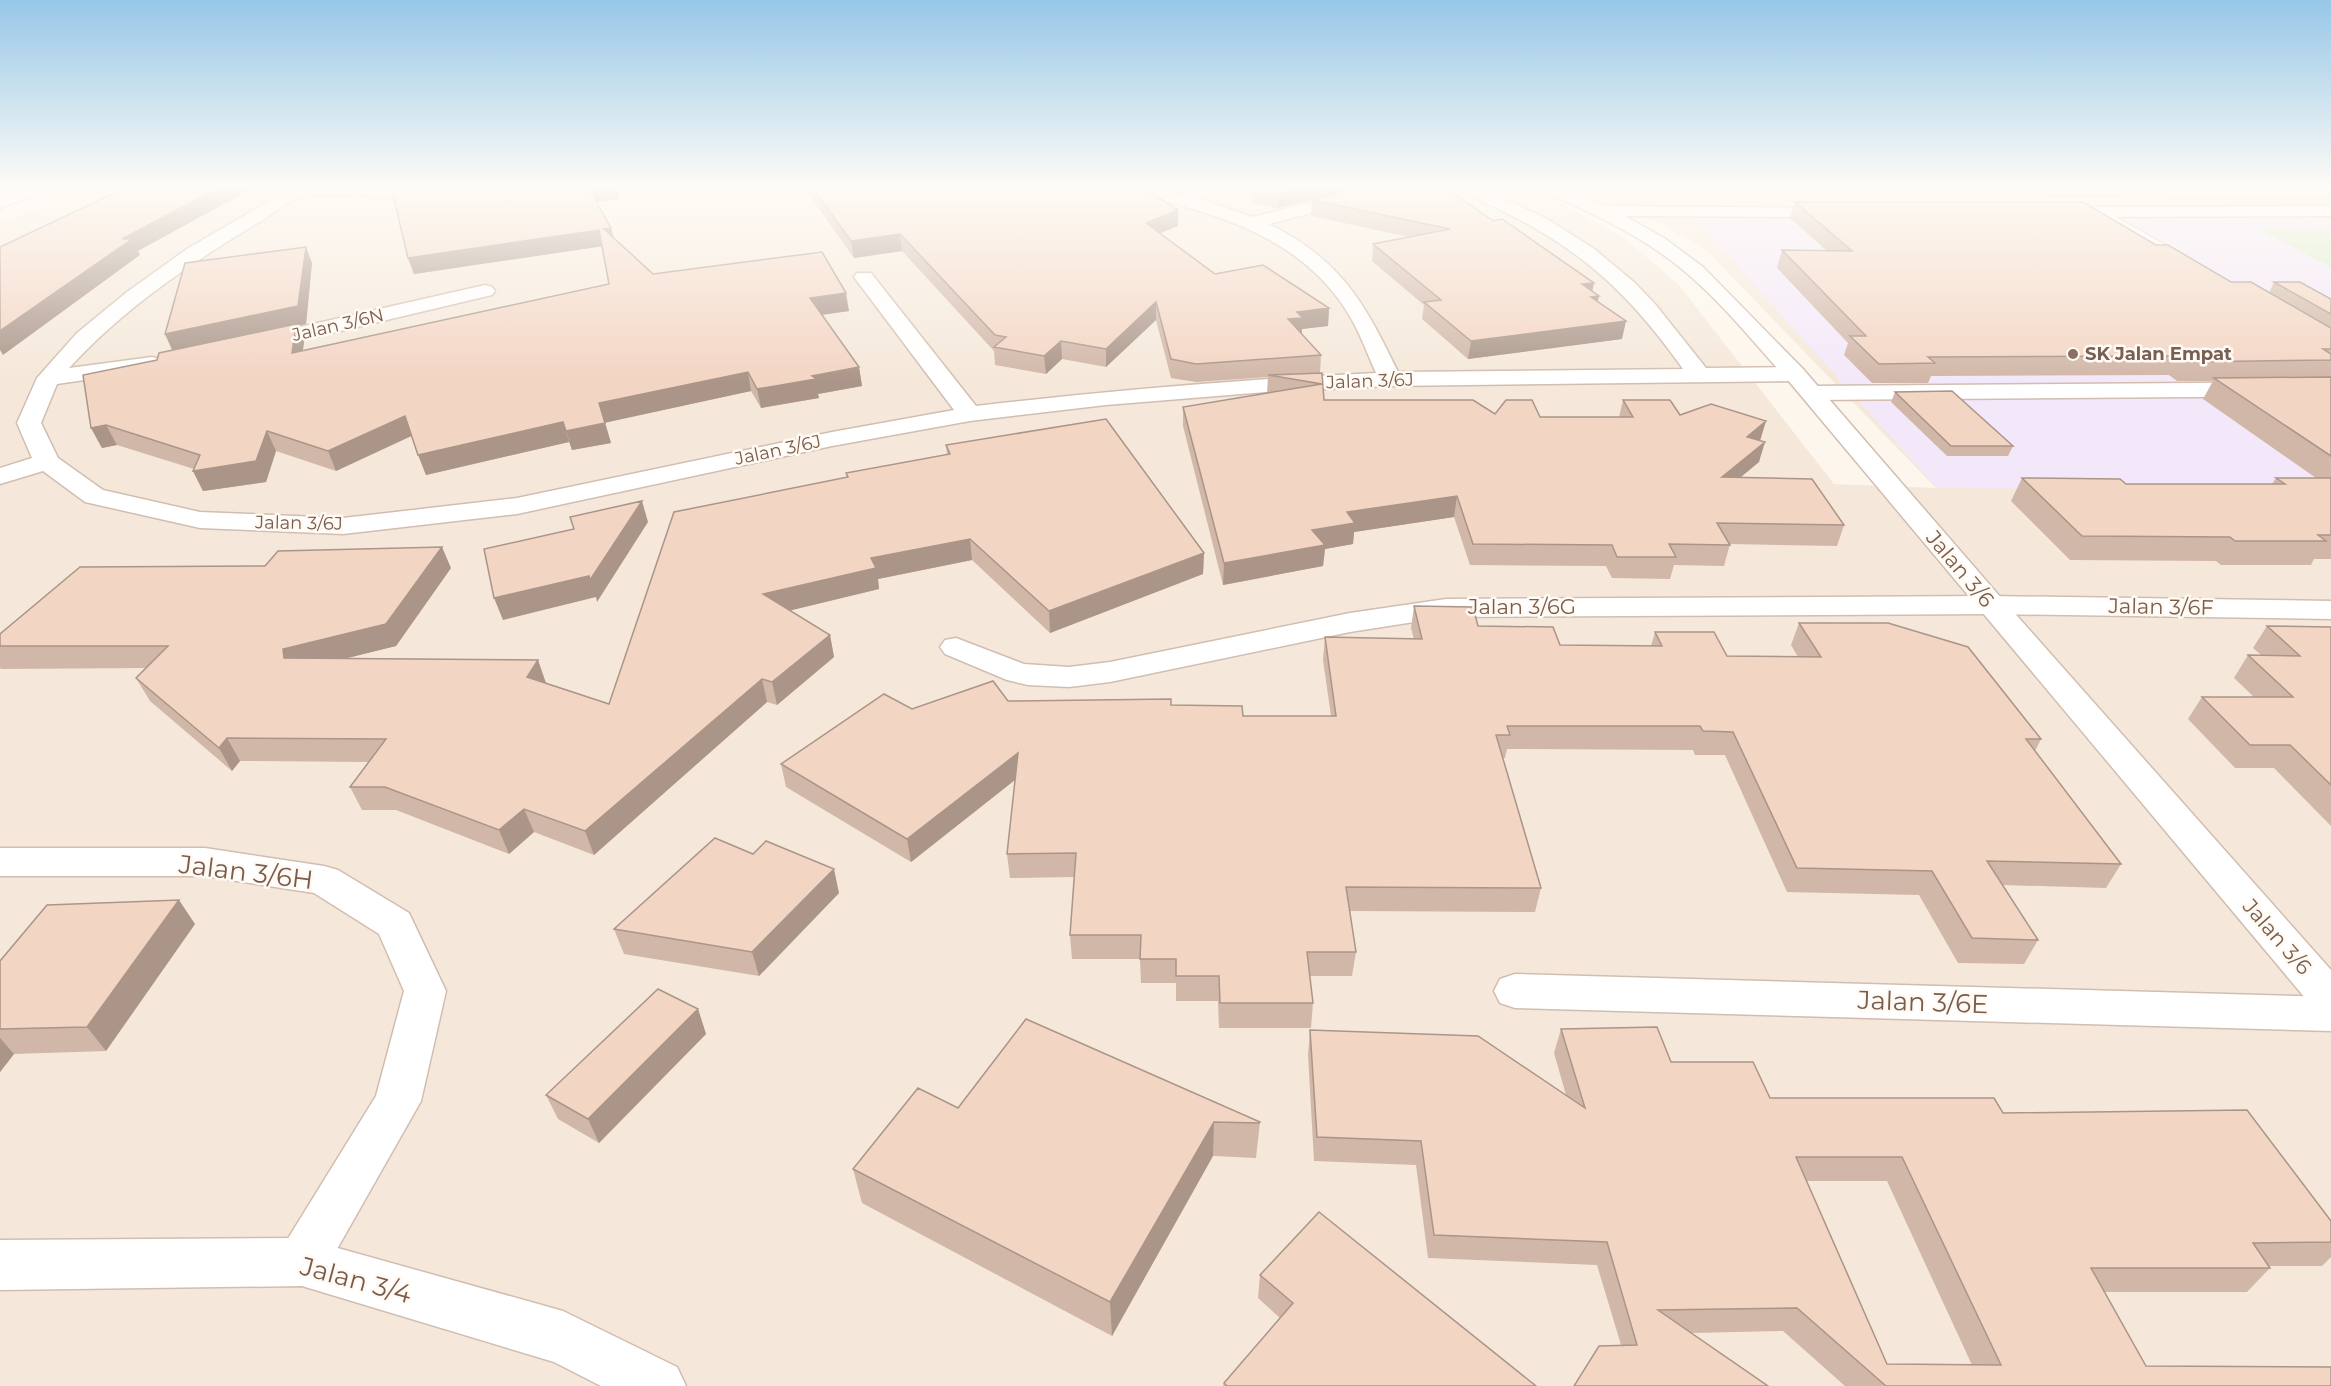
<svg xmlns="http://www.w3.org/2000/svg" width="2331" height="1386" viewBox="0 0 2331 1386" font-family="Montserrat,sans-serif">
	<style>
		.residential { fill: #f5e8da }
		.education { fill: #f3e8fa }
		.green { fill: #d8ecc9 }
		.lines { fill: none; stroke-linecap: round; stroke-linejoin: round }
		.service-casing { stroke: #d1beb0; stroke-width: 2 }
		.minor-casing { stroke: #d1beb0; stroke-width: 3 }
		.tertiary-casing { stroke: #d1beb0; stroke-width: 3 }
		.secondary-casing { stroke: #d6c0b0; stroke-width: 3 }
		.service { fill: #fff; fill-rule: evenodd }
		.minor { fill: #fff; fill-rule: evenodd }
		.tertiary { fill: #fff; fill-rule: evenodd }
		.secondary { fill: #fff; fill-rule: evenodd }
		.wall { fill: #d1b7a8; fill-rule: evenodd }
		.shaded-wall { fill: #aa9588 }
		.building { fill: #f3d5c3; stroke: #aa9588; stroke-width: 1.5; fill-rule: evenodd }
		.education-dot { fill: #8d6e63; stroke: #fffaf3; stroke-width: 2 }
		.labels { text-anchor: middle; stroke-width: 5; stroke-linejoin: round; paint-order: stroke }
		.far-street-label { font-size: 18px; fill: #7a5c4d; stroke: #fffaf3 }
		.far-education-label { font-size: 18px; font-weight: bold; fill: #785e54; stroke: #fffaf3; text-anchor: start }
		.street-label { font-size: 21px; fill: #7a5c4d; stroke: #fffaf3 }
		.near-street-label { font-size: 26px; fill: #7a5c4d; stroke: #fffaf3 }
	</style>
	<rect width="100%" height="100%" fill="#fdf6ec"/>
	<path class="residential" d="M89,187H1531L1625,238L1678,284L1834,484L1936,488L1706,250L1593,187H2331V1386H0V223Z"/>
	<path class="education" d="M1695,219H2331V491L1937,488Z"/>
	<path class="green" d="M2260,230H2331V267Z"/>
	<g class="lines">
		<g class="service-casing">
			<path id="service" d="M2102,209L2187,257L2189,259L2187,261H2179L2098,214V210Z"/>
		</g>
		<g class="minor-casing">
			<path id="minor" d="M293,187H457C444,204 330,191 304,196C292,198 272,215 261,221C191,263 124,308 69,368L152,357L160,359L163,364L160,369L57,384L41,423L58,458L103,490L200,512L343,518L517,498L832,432L954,410L854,277L857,273H871L976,406C1109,391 1242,379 1376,373C1366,351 1358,327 1344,307C1294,232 1207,211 1124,191L1122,187H1152L1200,199L1253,217L1371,187H1399L1397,191L1269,224C1342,261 1364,302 1398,372L1683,369C1618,277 1562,235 1459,191L1457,187H1480L1497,195L1547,219L1593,248L1635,283L1655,304L1706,368L1795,367L1803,369L1806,374L1803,379L1795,381L1390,386L1266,392L1106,405L970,421L832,446L517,514L343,534L200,528L85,502L43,471L0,484V468L32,458L17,423L37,378L77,333L127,292L187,249Z
				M1648,187H2331V196L1654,195L1648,194L1646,190Z
				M485,285L492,287L495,291L492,295L256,351L248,349L245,344L248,339L256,337Z
				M2331,382V396L1812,400L1804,398L1800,393L1804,388L1812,386Z
				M1991,596L2331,601V619L1991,614L1446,617L1350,632L1110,682L1069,687L1028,685L1007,680L945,654L940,647L945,640L956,638L1024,664L1069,667L1110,662L1350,613L1446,599Z
				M0,848H205L324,866L338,870L409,913L446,991L421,1101L320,1279L302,1286L284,1279L276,1262L284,1245L376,1096L404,991L379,934L314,893L205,876H0Z
				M1515,974L2331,997V1031L1515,1008L1500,1003L1494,991L1500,979Z"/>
		</g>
		<g class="tertiary-casing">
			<path id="tertiary" d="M1541,187H1563L1605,206L1843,208L1846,212L1843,216L1837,217L1625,216L1664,238L1703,267L1803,369L2002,599L2331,970V1016L2316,1011L1787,379C1755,344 1725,306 1689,275C1647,238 1594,214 1543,191Z
				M2331,206V216L2054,217L2048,216L2045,212L2048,208L2054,207Z
				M302,1238L563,1311L677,1367L686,1386H601L554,1362L302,1286L0,1290V1240Z"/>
		</g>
		<g class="secondary-casing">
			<path id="secondary" d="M26,187H49L47,191L0,208V197Z"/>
		</g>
		<use href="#service" class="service"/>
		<use href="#minor" class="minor"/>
		<use href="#tertiary" class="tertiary"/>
		<use href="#secondary" class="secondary"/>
	</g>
	<path class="wall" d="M399,187H617L620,199L596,202L611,228L614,238L653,274L849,311L822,315L859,367L862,386L818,394L819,398L761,408L751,391L605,422L611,443L572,450L569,442L426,475L412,436L336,471L276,451L266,482L203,491L193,471L194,469L117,445L102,448L91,428L157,360L312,263L306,324L297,326L304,342L303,350L609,284L602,246L414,274L408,258Z
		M793,187H1142L1178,210V226L1160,233L1215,274L1329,308L1328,326L1302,329V335L1321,355L1320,373L1324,400L1495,414L1540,417H1619L1623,400L1680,415L1760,441L1759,462L1740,477L1844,525L1837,546L1730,544L1724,566L1674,565L1670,579L1612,578L1606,566L1470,565L1454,517L1354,532L1353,544L1325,549L1323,566L1223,585L1183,426V407L1267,393L1268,377L1196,382L1171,378L1156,320L1106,367L1062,359L1046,374L995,365L994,351L902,251L854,258L805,189Z
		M1253,187H1361L1278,208L1252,203Z
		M1363,187L1592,291L1622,339L1468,359L1422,319L1424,305L1372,261L1373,244L1409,237L1311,216L1312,200Z
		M1795,202L2156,245L2231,282L2269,293L2274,282L2331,299V559H2314L2311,565H2221L2216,561L2070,560L2011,501L2022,478L2126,484H2272L2276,478H2316L2203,399L2213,381H2177L2169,375L1931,376L1928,383H1872L1844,355L1848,343L1777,268L1782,250L1827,251L1790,218Z
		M1895,392L2013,446L2008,456H1947L1891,402Z
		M946,445L1204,553L1203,574L1050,633L972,560L878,579L879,589L790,610L830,635L834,657L777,705L767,702L594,855L534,832L509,854L396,810H362L350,787L369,762L240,761L232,771L150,701L136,678L146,668L1,669L0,668V634L451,568L396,646L347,658L538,660L545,684L609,704L847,477L846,473L947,455Z
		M1414,606L1478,626L1560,645L1651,646L1655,632L1727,656L1798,657L1791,645L1799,623L2041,739L2035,751L2121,864L2106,888L2003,885L2038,940L2024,964L1958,963L1919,895L1787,892L1725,755H1695L1693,750L1507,749L1505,758H1503L1541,888L1535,912L1350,911L1356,952L1352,976H1310L1313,1003L1311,1028H1219L1218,1001H1176V983H1141L1140,959H1072L1070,935L1075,877L1010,878L1007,854L1015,780L911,862L786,787L781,764L912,709L1008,701L1171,705L1243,716H1331L1323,660L1325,637L1414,639L1411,628Z
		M2267,626L2331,627V826L2274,768H2235L2188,719L2202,697H2254L2234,678L2248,655H2261L2253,648Z
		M839,893L759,976L624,954L614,929Z
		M195,924L106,1051L14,1054L0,1072V961Z
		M698,1009L706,1034L599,1143L558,1119L546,1095Z
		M1561,1029L1671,1062L1770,1098L2003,1113L2331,1221V1257L2322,1266H2269L2270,1268L2247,1292H2104L2146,1366L2331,1386H1845L1783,1331L1691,1333L1768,1386L1621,1345L1597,1265L1428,1258L1416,1165L1314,1161L1308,1055L1310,1030L1566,1095L1554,1053ZM1806,1181H1887L1972,1365L1887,1364Z
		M958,1108L1260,1122L1256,1158L1213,1156L1112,1336L862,1203L853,1169Z
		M1260,1275L1536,1386H1223L1224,1383L1280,1318L1258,1298Z"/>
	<path class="shaded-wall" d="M220,187H255L138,251L140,255L3,355L0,350V331L122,239Z
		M587,187H617L620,199L591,202Z
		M1302,187H1361L1278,208L1279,193Z
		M1178,210V226L1146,239V223Z
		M611,228L615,244L604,229Z
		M599,230L604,246L414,274L408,258Z
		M900,234L902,251L854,258L851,241Z
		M306,247L312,263L306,324L297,326L304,342L300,371L173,352L165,334Z
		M1594,283L1591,297L1599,296L1595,313L1582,284Z
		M846,293L849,311L813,316L810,298Z
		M1156,302V320L1106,367V349Z
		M1329,308L1328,326L1302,329V335L1288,319L1297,312Z
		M1626,321L1622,339L1468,359L1471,341Z
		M1061,341L1062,359L1046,374L1044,356Z
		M859,367L862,386L818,394L819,398L761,408L757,389L812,376Z
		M748,372L751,391L604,423L599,403Z
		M405,416L413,435L336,471L328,451Z
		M1766,421L1760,441L1747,437Z
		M563,422L569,442L426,475L418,455Z
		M605,423L611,443L572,450L566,431Z
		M106,425L117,445L102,448L91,428Z
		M267,431L276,451L266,482L203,491L193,471Z
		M1765,442L1759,462L1717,497L1722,477Z
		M1457,496L1454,517L1354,532L1353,544L1325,549L1323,566L1223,585L1224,563L1312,530L1347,512Z
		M642,501L648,522L597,602L596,597L503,620L494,598Z
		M970,539L972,560L878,579L879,589L768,616L763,594L871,558Z
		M442,547L451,568L396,646L295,671L284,658L283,649Z
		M1204,553L1203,574L1050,633L1049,611Z
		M830,635L834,657L777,705L772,682Z
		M538,660L546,683L535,700L527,677Z
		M762,679L767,702L594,855L585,831Z
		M227,738L240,761L232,771L219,748Z
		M1018,753L1020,776L911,862L907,839Z
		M524,809L534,832L509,854L499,830Z
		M834,869L839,893L759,976L752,952Z
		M179,900L195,924L106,1051L87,1027Z
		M698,1009L706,1034L599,1143L588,1119Z
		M0,1038L14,1054L0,1072Z
		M1214,1122L1213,1156L1112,1336L1110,1302Z"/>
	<path class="building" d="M127,187H220L122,239H132L0,331V247Z
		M399,187H588L611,228L604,229L653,274L822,252L846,293L810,298L859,367L812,376L816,379L757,389L748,372L599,403L605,423L566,431L563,422L418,455L405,416L328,451L267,431L256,461L193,471L200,455L106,425L91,428L83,375L157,360L159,353L296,324L292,353L609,284L599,230L408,258L393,195Z
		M812,187H1142L1178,210L1146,223L1215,274L1263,265L1329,308L1297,312L1303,318L1288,319L1321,355L1196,364L1171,359L1156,302L1106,349L1061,341L1044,356L994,347L1006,337L995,335L900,234L851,241Z
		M1253,187H1302L1279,193Z
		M1363,187H1445L1493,221L1502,219L1594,283L1582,284L1599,296L1591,297L1626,321L1471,341L1424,302L1441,300L1373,244L1450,229L1312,200Z
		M1795,202H2083L2156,245H2168L2231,282H2251L2331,328V349H2323L2331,354V360L2186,362L2178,356L1928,357L1935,363L1879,364L1850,336H1866L1782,250L1852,251Z
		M306,247L298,306L165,334L185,263Z
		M2274,282H2300L2331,299V314Z
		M1322,373L1324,400H1473L1495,414L1506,400H1532L1540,417H1633L1623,400H1670L1680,415L1711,404L1766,421L1747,437L1765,442L1722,477L1812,479L1844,525L1717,523L1730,545L1669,544L1676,557H1617L1612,545L1473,544L1457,496L1347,512L1355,523L1312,530L1325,545L1224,563L1183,407L1322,384L1268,375Z
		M2331,377V456L2214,378Z
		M1952,391L2013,446H1951L1895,392Z
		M1106,419L1204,553L1049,611L970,539L871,558L876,568L763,594L830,635L772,682L762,679L585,831L524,809L499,830L385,787H350L386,739L227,738L219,748L136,678L168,646H0V634L80,567L265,566L278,551L442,547L386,624L283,649L284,658L538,660L527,677L609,704L674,512L848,477L846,473L950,454L946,445Z
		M2022,478L2120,479L2126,484H2285L2276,478H2331V535H2318L2326,541H2235L2230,537L2082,536Z
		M642,501L590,580L589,576L494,598L484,549L574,529L570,517Z
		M1414,606L1473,607L1478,626L1553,627L1560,645L1662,646L1655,632H1714L1727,656L1821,657L1799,623H1888L1968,647L2041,739H2026L2121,864L1987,861L2038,940L1972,938L1932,871L1797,868L1733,732L1703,731L1700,726H1507L1510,735H1496L1541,888L1346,887L1356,952H1307L1313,1003H1220L1219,976H1176V959H1140L1141,935H1070L1076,853L1007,854L1018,753L907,839L781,764L884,694L912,709L993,681L1008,701L1171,699V705L1242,706L1243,716H1336L1325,637L1422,639Z
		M2267,626L2331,627V785L2290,745H2250L2202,697H2293L2248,655L2300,656Z
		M715,838L753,854L766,841L834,869L752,952L614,929Z
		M179,900L87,1027L0,1029V961L47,905Z
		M658,989L698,1009L588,1119L546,1095Z
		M1026,1019L1260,1122L1259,1123L1214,1122L1110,1302L853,1169L918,1088L958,1108Z
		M1657,1027L1671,1062H1753L1770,1098H1994L2003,1113L2247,1110L2331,1221V1242L2253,1243L2270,1268H2091L2146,1366L2331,1367V1386H1886L1797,1308L1658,1310L1768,1386H1574L1599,1346L1637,1345L1607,1242L1434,1235L1421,1141L1317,1137L1310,1030L1478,1036L1585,1108L1561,1029ZM1796,1157H1902L2001,1365L1887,1364Z
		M1319,1212L1536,1386H1227L1224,1383L1293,1303L1260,1275Z"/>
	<linearGradient id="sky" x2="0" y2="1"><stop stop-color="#97c7e8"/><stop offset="0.49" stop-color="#fefbf6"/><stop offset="1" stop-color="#fefbf6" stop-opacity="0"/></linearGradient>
	<rect width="2331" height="381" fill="url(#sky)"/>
	<circle class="education-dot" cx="2073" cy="354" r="6"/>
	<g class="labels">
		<g class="far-street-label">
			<text transform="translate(338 325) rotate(-13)" y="6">Jalan 3/6N</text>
			<text transform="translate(1370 381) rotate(-2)" y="6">Jalan 3/6J</text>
			<text transform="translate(778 450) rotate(-12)" y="6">Jalan 3/6J</text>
			<text transform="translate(299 523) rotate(1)" y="6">Jalan 3/6J</text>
		</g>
		<g class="far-education-label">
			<text x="2085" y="360">SK Jalan Empat</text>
		</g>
		<g class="street-label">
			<text transform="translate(1960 569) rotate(50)" y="7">Jalan 3/6</text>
			<text x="1522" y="614">Jalan 3/6G</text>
			<text transform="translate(2161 607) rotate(1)" y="7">Jalan 3/6F</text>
			<text transform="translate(2277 937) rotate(49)" y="7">Jalan 3/6</text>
		</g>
		<g class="near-street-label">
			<text transform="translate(246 872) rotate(7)" y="9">Jalan 3/6H</text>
			<text transform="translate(1923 1002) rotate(2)" y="9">Jalan 3/6E</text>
			<text transform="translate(356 1280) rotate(15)" y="9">Jalan 3/4</text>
		</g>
	</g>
</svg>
